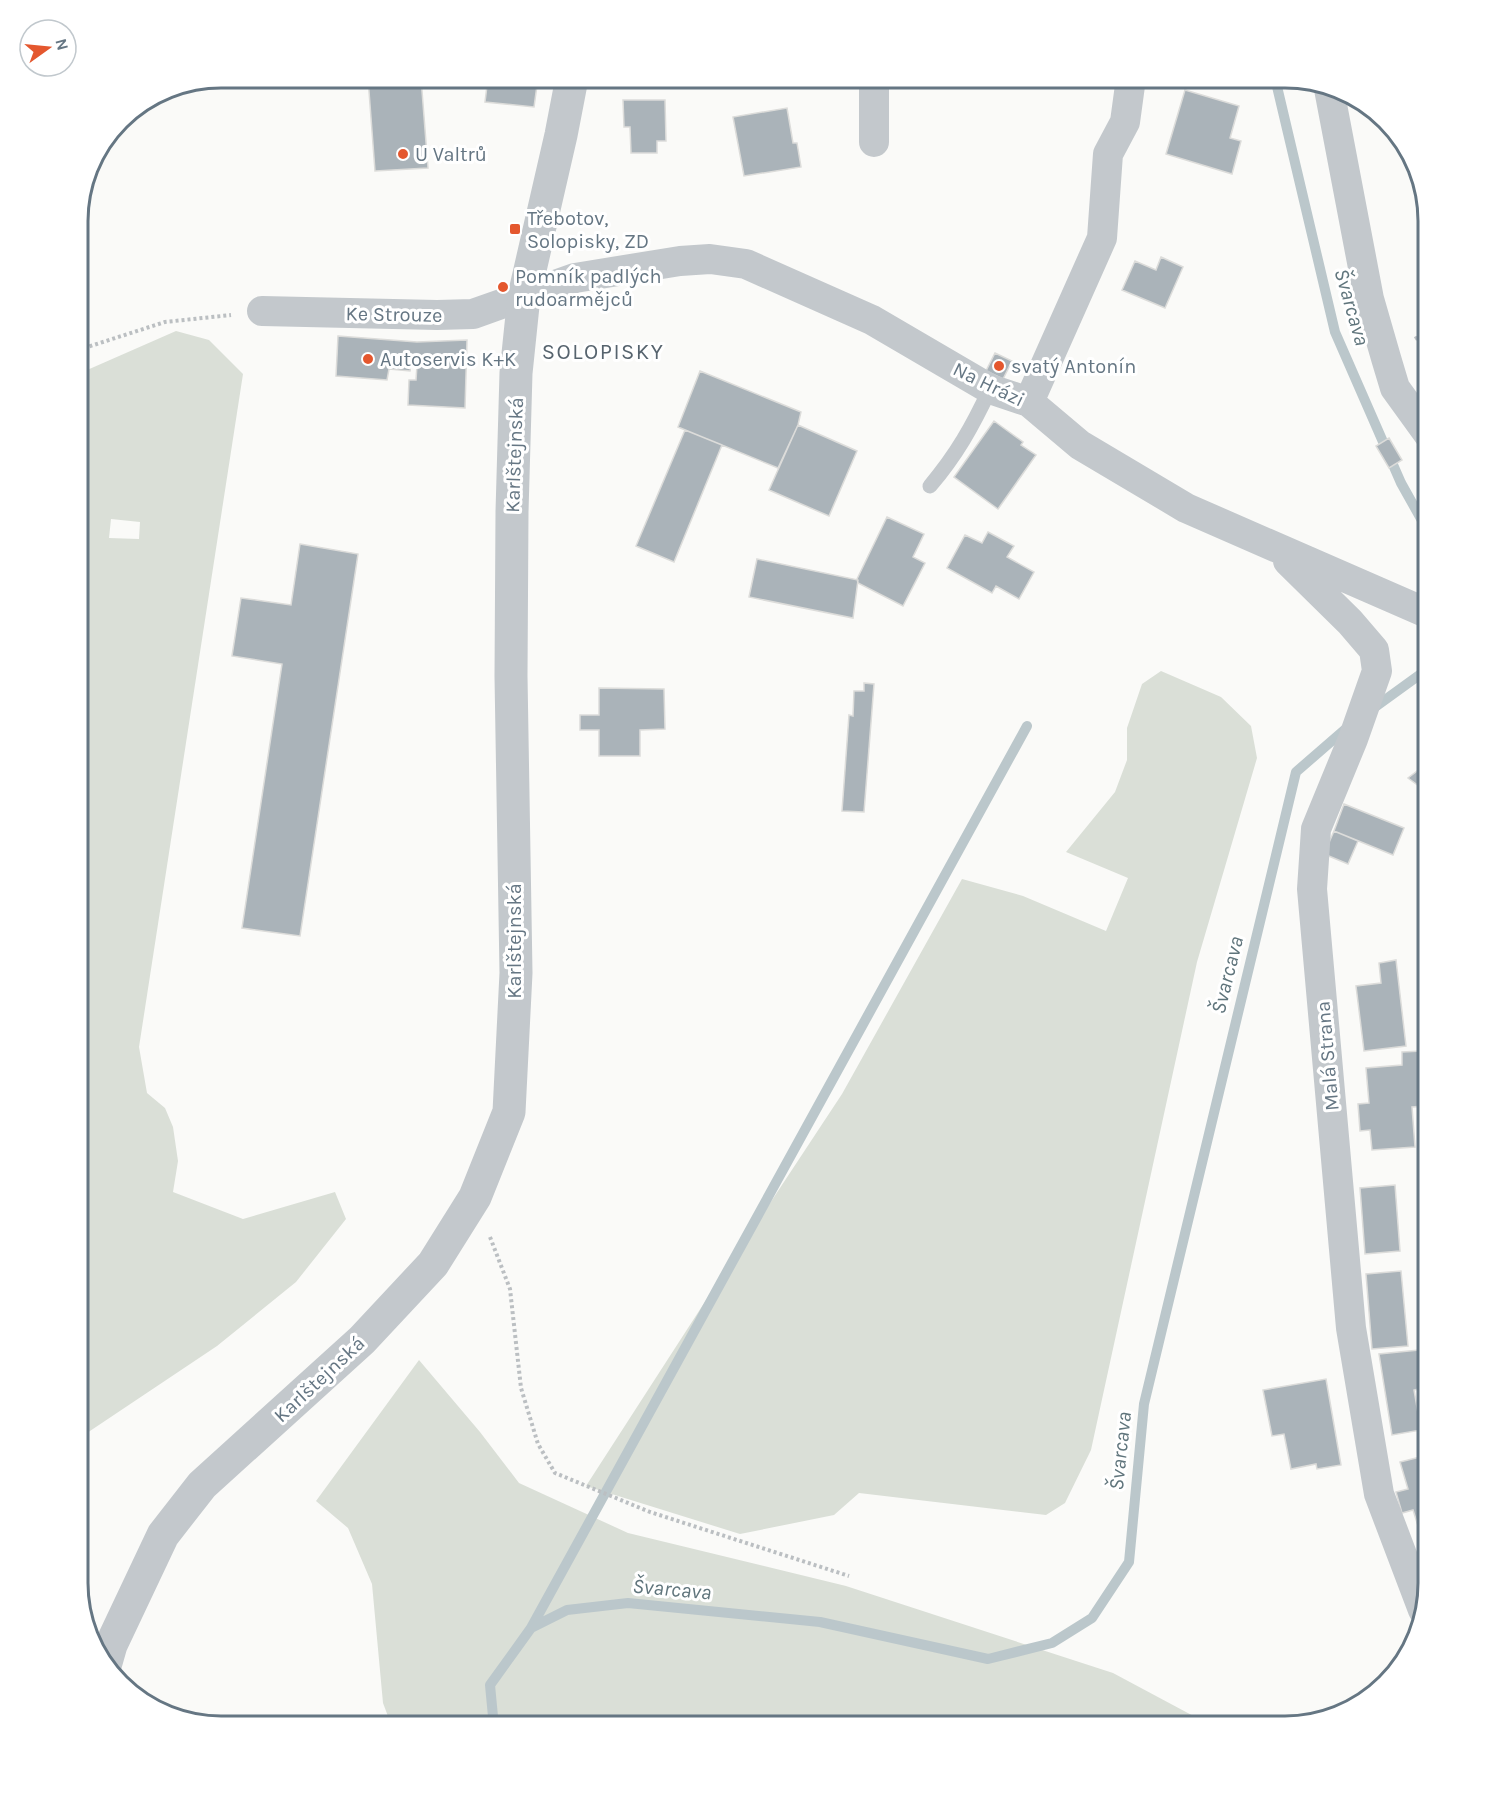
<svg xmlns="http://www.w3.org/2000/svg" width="1507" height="1805" viewBox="0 0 1507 1805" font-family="Karla,sans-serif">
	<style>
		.green { fill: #dadfd7; fill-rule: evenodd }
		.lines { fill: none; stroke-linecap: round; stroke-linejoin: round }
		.stream { stroke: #bbc7cb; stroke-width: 10 }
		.building { fill: #aab3b9; stroke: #dcdcda; stroke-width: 1.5 }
		.path { stroke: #bbbfc2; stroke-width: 4; stroke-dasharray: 3 3; stroke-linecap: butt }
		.service { stroke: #c3c8cc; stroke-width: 15 }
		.minor { stroke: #c3c8cc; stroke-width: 30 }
		.tertiary { stroke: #c3c8cc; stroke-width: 33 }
		.poi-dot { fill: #e4572e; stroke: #fff; stroke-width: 2 }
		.labels { text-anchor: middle; stroke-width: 6; stroke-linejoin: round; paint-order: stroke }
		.poi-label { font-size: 20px; fill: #657683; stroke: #fff; text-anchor: start }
		.street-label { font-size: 20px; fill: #657683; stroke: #fff }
		.water-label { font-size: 21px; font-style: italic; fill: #60757c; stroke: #fff }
		.quarter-label { font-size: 22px; letter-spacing: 1.5px; fill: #57646e; stroke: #fff }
		.rim { fill: none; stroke: #657683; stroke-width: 3 }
	</style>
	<rect width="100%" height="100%" fill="#fafaf8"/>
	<path class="green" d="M176,331L209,340L243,374L139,1047L147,1093L165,1108L173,1127L178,1161L173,1192L243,1219L335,1192L346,1219L296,1282L217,1346L78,1439V374ZM111,519L140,522L139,539L109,538Z
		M1161,671L1221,697L1251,726L1257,758L1197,962L1091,1450L1065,1503L1046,1515L859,1493L834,1515L740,1534L586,1486L708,1297L842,1094L962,879L1023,896L1106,931L1128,878L1066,852L1115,792L1127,760V728L1142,684Z
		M419,1360L480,1432L519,1483L628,1533L846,1586L1113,1673L1214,1727H392L383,1703L372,1584L348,1528L316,1501Z"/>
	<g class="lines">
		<path class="stream" d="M1275,78L1335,332L1401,483L1429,533
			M1371,710L1429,668
			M531,1628L1027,726
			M494,1727L490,1685L531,1628L567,1610L628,1603L820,1622L988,1659L1052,1643L1092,1618L1129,1562L1144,1404L1296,772L1349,726"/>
	</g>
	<path class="building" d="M368,78H421L428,168L375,171Z
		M488,78H538L534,107L485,102Z
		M1185,90L1239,106L1230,138L1241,141L1232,174L1166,154Z
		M623,100H665L666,141H657V153H631L630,127H624Z
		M787,108L793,143H797L801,167L744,176L733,117Z
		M1161,257L1183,267L1165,308L1122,290L1135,261L1156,270Z
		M338,336L417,342L467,340L465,408L408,405L409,380H416L417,365L411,364L410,371L389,369L387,380L336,376Z
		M995,353L1012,361L1003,379L986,371Z
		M700,371L801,412L798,425L778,468L678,427Z
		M994,421L1023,442L1021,445L1036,455L998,509L954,477Z
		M798,425L857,451L829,516L769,490Z
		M685,430L722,445L674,562L636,546Z
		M1389,438L1402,460L1389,468L1376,446Z
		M887,517L924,534L913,557L925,563L903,606L858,583L857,579Z
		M988,532L1014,546L1007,557L1034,572L1019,599L996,586L992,593L947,568L965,535L982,543Z
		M300,544L358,554L300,936L242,928L282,664L232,656L241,598L291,605Z
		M757,559L858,580L853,618L749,597Z
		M864,683L874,684L864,812L842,811L849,715L853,716L854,691H864Z
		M599,688L664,689L665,729L640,730V756H599V730H580V715H599Z
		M1429,762V779L1419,786L1408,778Z
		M1344,804L1404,828L1393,855L1334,831Z
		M1334,831L1358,841L1348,864L1324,854Z
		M1396,960L1406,1046L1364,1051L1356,986L1381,983L1379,963Z
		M1422,1051L1425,1106L1412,1107L1415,1147L1372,1150L1370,1130L1360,1131L1358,1104L1369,1103L1366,1068L1402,1065V1052Z
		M1395,1185L1400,1251L1365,1254L1360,1188Z
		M1401,1271L1408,1346L1372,1349L1366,1274Z
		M1429,1349V1377L1422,1378L1423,1388L1414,1390L1421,1430L1392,1435L1379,1354Z
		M1326,1379L1341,1465L1317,1469L1316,1464L1291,1469L1284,1434L1272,1436L1263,1390Z
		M1428,1455L1429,1530L1420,1532L1413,1510L1402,1513L1396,1492L1408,1489L1400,1462Z"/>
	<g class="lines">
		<path class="path" d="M1415,339L1429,330
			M78,350L165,322L231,315
			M490,1237L510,1289L521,1388L538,1444L555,1473L650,1512L849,1576"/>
		<path class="service" d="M930,486C957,454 972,427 990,389"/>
		<path class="minor" d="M874,78V142
			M1329,89L1369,299L1386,358L1395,388L1429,435
			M262,311L437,315L473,314L575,278L680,261L710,259L746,264L872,320L990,389L1029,402L1080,445L1186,508L1429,614
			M1029,402L1102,238L1108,154L1125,122L1131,78
			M1288,561L1350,622L1374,650L1377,671L1353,739L1316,829L1312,889L1351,1328L1379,1494L1423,1610"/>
		<path class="tertiary" d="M105,1666L111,1645L163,1535L202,1485L362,1340L433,1264L475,1197L509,1112L516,973L511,676L512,512L516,373L524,296L561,135L572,78"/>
	</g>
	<g class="poi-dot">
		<circle cx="403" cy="154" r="6"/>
		<rect x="509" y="223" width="12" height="12" rx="3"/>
		<circle cx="503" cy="287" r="6"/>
		<circle cx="368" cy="359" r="6"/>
		<circle cx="999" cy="366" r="6"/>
	</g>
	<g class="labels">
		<g class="poi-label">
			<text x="415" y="161">U Valtrů</text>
			<text x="527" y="225">Třebotov,<tspan x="527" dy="23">Solopisky, ZD</tspan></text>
			<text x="515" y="283">Pomník padlých<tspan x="515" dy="23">rudoarmějců</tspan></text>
			<text x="380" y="366">Autoservis K+K</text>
			<text x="1011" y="373">svatý Antonín</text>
		</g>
		<g class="street-label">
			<text transform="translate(394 314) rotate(1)" y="7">Ke Strouze</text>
			<text transform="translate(989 384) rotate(26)" y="7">Na Hrázi</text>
			<text transform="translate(514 455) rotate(-88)" y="7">Karlštejnská</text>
			<text transform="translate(514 941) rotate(-90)" y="7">Karlštejnská</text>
			<text transform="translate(1327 1056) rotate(-95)" y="7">Malá Strana</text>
			<text transform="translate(319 1379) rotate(-43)" y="7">Karlštejnská</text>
		</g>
		<g class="water-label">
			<text transform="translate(1352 307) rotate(74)" y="7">Švarcava</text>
			<text transform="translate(1227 975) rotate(-76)" y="7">Švarcava</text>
			<text transform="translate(1120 1451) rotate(-84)" y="7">Švarcava</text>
			<text transform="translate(672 1589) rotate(5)" y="7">Švarcava</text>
		</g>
		<g class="quarter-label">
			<text x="603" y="359">SOLOPISKY</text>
		</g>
	</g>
	<path d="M0 0H1507V1805H0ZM221 88H1285A133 133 0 0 1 1418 221V1583A133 133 0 0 1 1285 1716H221A133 133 0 0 1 88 1583V221A133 133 0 0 1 221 88Z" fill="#fff" fill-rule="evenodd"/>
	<path class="rim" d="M221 88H1285A133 133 0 0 1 1418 221V1583A133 133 0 0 1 1285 1716H221A133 133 0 0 1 88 1583V221A133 133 0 0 1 221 88Z"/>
	<g transform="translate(48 48) rotate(75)"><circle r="28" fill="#ffffff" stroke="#c1c8cd" stroke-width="1.5"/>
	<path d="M0-4.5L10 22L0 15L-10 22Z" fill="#e4572e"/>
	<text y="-9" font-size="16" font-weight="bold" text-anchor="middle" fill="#657683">N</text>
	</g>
</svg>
